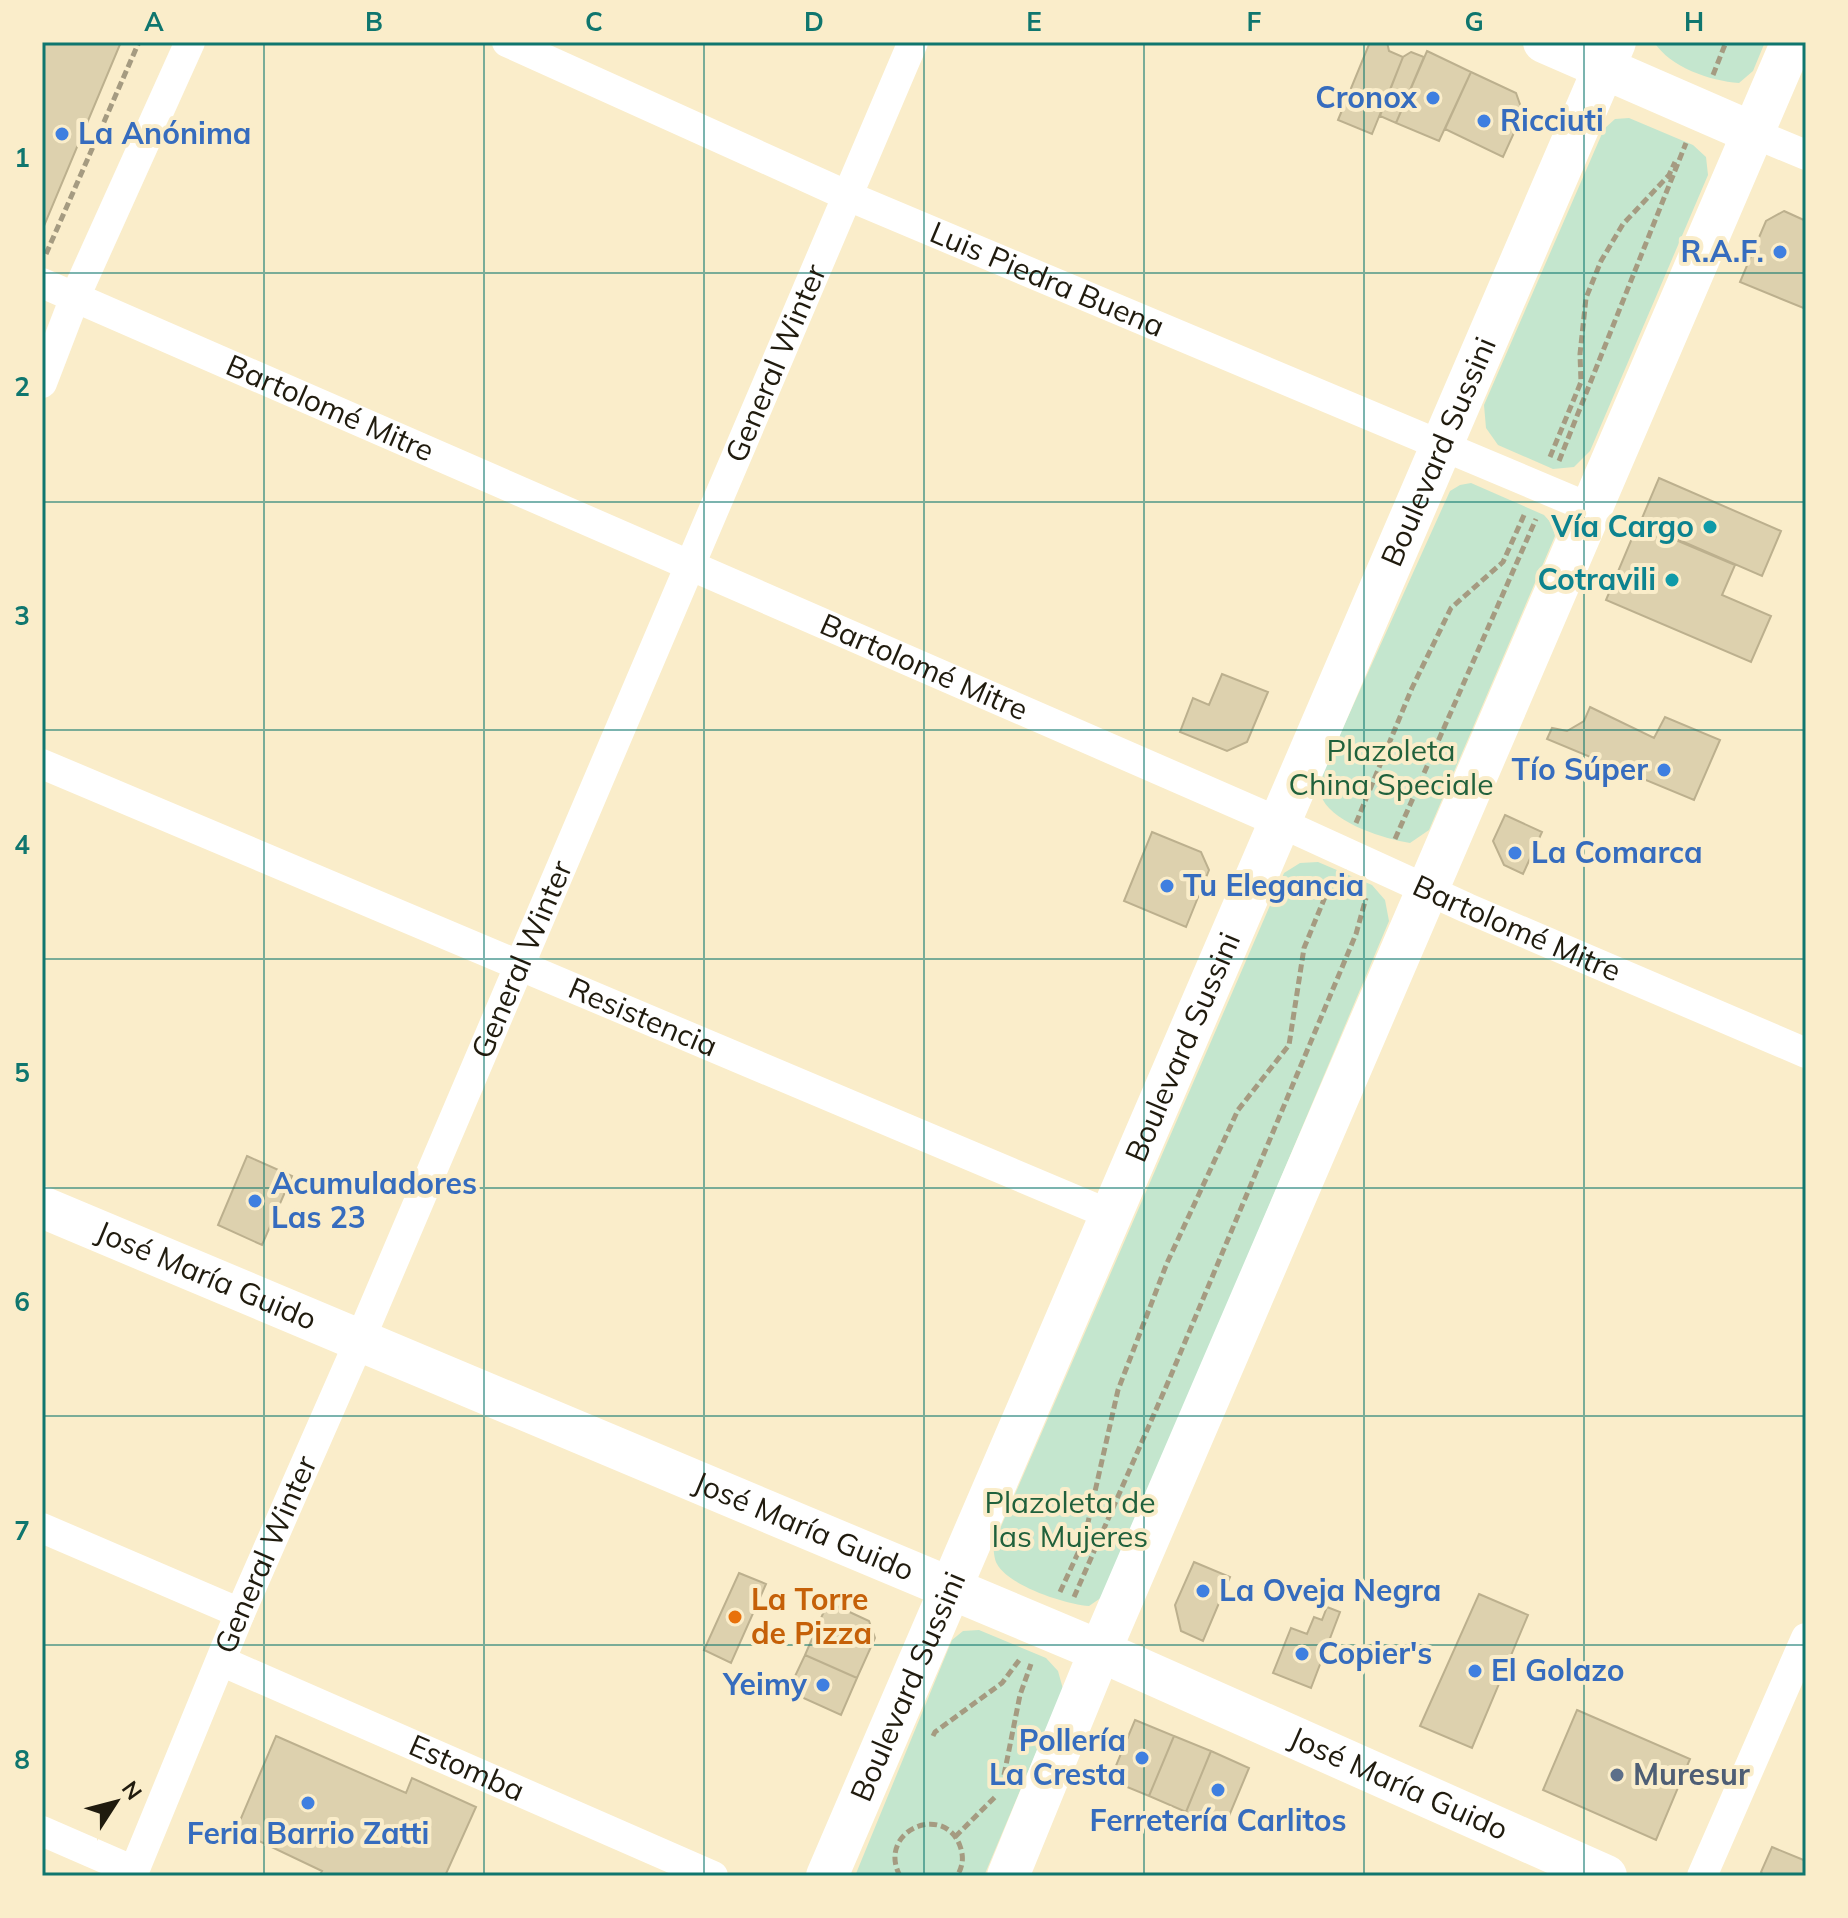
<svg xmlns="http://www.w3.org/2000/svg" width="1848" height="1918" viewBox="0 0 1848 1918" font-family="Mulish,sans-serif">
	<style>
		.green { fill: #c4e6ce }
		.building { fill: #ddd1ae; stroke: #bcb08e; stroke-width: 2 }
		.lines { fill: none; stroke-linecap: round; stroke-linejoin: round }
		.path { stroke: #a59b81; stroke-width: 5; stroke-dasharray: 8 4; stroke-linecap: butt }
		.street { stroke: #fff; stroke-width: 30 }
		.secondary { stroke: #fff; stroke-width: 42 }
		.grid { fill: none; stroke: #0f766e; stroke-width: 2; stroke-opacity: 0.55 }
		.shop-dot { fill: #3f7fe0; stroke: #faedca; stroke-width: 3 }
		.culture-dot { fill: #0f9aa8; stroke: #faedca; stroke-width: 3 }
		.food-dot { fill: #e8710a; stroke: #faedca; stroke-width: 3 }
		.service-dot { fill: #5c6f8a; stroke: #faedca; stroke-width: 3 }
		.labels { text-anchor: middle; stroke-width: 8; stroke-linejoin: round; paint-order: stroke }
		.shop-label { font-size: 30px; font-weight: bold; fill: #366cbe; stroke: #faedca; text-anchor: start }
		.street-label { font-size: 30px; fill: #201b0e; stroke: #faedca }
		.culture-label { font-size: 30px; font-weight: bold; fill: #0d838f; stroke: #faedca; text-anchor: end }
		.park-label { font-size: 30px; fill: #20613c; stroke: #faedca }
		.food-label { font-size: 30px; font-weight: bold; fill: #c56008; stroke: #faedca; text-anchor: start }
		.service-label { font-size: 30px; font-weight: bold; fill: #4e5e75; stroke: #faedca; text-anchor: start }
		.neatline { fill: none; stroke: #0f766e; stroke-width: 3 }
		.grid-label { font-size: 26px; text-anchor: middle; font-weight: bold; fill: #0f766e }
	</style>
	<rect width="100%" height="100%" fill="#faedca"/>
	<path class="green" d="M1654,42H1765L1753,71L1739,83C1710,81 1670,67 1654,42Z
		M1629,118L1693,145L1706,157L1708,175L1590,451L1574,467L1553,469L1498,445L1486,428L1484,405L1604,129L1615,119Z
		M1471,483L1544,515L1552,524L1555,536L1429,830L1410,843C1385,839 1336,824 1323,800C1321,795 1320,787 1319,781L1450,491L1460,485Z
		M1318,862L1372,885L1385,900L1389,921L1105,1595L1089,1606C1065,1604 1009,1586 997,1564C994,1559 994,1551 993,1545L1284,873L1300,863Z
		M979,1630L1046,1658L1058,1671L1063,1689L984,1876H855L952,1640L963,1631Z"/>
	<path class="building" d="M42,42H121L44,226L42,225Z
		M1370,42H1387L1389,51L1403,57L1372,134L1338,120Z
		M1427,51L1471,72L1439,141L1396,123Z
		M1411,52L1424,57L1396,123L1380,116L1403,57Z
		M1471,72L1516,93L1523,113L1503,157L1445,129Z
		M1784,211L1806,221V309L1740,282L1766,221Z
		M1659,478L1781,531L1762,576L1640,523Z
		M1638,524L1735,565L1722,595L1771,616L1751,662L1606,600Z
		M1222,674L1268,692L1247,742L1227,751L1180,732L1193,698L1209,705Z
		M1590,707L1654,738L1665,717L1720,740L1694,800L1547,739L1552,728L1567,731L1584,721Z
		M1505,815L1542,832L1523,874L1504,865L1493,841Z
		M1152,832L1201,852L1209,870L1186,927L1124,901Z
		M247,1156L292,1176L262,1245L218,1225Z
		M1194,1562L1230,1577L1203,1641L1181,1631L1175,1605Z
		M739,1573L766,1584L731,1663L704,1650Z
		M1479,1594L1528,1615L1472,1748L1420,1726Z
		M828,1602L869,1621L875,1638L857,1678L805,1655Z
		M1327,1607L1340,1612L1311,1688L1273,1673L1291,1628L1307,1634L1314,1617L1322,1620Z
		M805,1655L857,1678L841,1715L788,1691Z
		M1577,1710L1690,1759L1656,1840L1543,1790Z
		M1135,1720L1174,1736L1149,1796L1110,1780Z
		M276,1736L406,1793L412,1778L476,1807L445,1876H319L322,1871L236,1830Z
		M1174,1736L1211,1751L1186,1812L1149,1796Z
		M1211,1751L1249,1768L1224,1828L1186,1812Z
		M1772,1847L1806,1861V1876H1764L1761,1872Z"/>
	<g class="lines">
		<path class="path" d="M1713,75L1726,42
			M46,254L139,42
			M1550,457L1581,382L1580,354L1586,298L1601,261L1623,224L1669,175L1675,162
			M1559,461L1686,143
			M1356,823L1412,688L1451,608L1503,562L1525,513
			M1395,839L1536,519
			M1060,1592L1084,1540L1118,1390L1167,1263L1238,1110L1289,1045L1304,948L1332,880
			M1074,1597L1169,1380L1356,934L1366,898
			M933,1736L935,1732L1002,1683L1020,1659
			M1004,1775L1020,1695L1031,1664
			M955,1837L997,1795
			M900,1876C876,1831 944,1802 960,1846C964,1857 963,1866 957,1876"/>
		<g class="street">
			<path id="s1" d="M507,42L848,196L1590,508"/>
			<path d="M1753,133L1806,155"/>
			<path id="s2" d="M42,283L1281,823L1467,908L1806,1053"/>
			<path d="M42,383L75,297L190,42"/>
			<path id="s3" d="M42,764L1111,1215"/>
			<path d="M42,1528L240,1613"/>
			<path id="s4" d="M221,1661L713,1876"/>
			<path d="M42,1831L134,1871"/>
			<path id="s5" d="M132,1876L240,1613L359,1342L913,42"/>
			<path d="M1702,1876L1806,1638"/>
		</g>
		<g class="secondary">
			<path d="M1544,42L1753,133"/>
			<path id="s6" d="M42,1207L1100,1651L1606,1876"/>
			<path id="s7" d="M827,1876L1615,42"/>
			<path d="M1008,1876L1100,1651L1792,42"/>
		</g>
	</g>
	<path class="grid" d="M264,42V1876M484,42V1876M704,42V1876M924,42V1876M1144,42V1876M1364,42V1876M1584,42V1876M42,273H1806M42,502H1806M42,730H1806M42,959H1806M42,1188H1806M42,1416H1806M42,1645H1806"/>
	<g class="shop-dot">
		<circle cx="1433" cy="98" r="8"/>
		<circle cx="1484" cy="121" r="8"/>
		<circle cx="62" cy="134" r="8"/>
		<circle cx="1780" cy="252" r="8"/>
		<circle cx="1664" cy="770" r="8"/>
		<circle cx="1515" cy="853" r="8"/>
		<circle cx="1167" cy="886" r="8"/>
		<circle cx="255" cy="1201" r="8"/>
		<circle cx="1203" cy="1591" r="8"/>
		<circle cx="1302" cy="1654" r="8"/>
		<circle cx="1475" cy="1671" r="8"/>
		<circle cx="823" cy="1685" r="8"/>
		<circle cx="1142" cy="1758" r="8"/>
		<circle cx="1218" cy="1790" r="8"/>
		<circle cx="308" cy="1803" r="8"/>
	</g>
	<g class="culture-dot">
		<circle cx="1710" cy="527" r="8"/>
		<circle cx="1672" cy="580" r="8"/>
	</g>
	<circle class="food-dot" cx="735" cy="1617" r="8"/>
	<circle class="service-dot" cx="1617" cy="1775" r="8"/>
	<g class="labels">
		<g class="shop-label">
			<text x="1417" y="108" text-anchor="end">Cronox</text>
			<text x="1500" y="131">Ricciuti</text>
			<text x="78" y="144">La Anónima</text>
			<text x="1764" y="262" text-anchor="end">R.A.F.</text>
			<text x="1648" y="780" text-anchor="end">Tío Súper</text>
			<text x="1531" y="863">La Comarca</text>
			<text x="1183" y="896">Tu Elegancia</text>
			<text x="271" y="1194">Acumuladores<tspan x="271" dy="34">Las 23</tspan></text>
			<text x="1219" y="1601">La Oveja Negra</text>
			<text x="1318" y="1664">Copier's</text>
			<text x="1491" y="1681">El Golazo</text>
			<text x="807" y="1695" text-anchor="end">Yeimy</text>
			<text x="1126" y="1751" text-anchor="end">Pollería<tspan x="1126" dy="34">La Cresta</tspan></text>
			<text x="1218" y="1831" text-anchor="middle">Ferretería Carlitos</text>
			<text x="308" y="1844" text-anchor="middle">Feria Barrio Zatti</text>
		</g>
		<g class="street-label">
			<text dy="10" stroke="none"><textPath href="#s1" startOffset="590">Luis Piedra Buena</textPath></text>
			<text dy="10" stroke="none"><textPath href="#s5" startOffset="1644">General Winter</textPath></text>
			<text dy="10" stroke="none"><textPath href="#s2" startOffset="314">Bartolomé Mitre</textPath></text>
			<text dy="10" stroke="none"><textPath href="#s7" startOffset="1550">Boulevard Sussini</textPath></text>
			<text dy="10" stroke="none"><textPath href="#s2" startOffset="962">Bartolomé Mitre</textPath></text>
			<text dy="10" stroke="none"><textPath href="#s2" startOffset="1610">Bartolomé Mitre</textPath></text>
			<text dy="10" stroke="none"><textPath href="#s5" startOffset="996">General Winter</textPath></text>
			<text dy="10" stroke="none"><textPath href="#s3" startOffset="652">Resistencia</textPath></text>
			<text dy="10" stroke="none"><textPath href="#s7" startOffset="902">Boulevard Sussini</textPath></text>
			<text dy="10" stroke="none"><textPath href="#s6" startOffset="178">José María Guido</textPath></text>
			<text dy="10" stroke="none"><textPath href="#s6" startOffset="826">José María Guido</textPath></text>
			<text dy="10" stroke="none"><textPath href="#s5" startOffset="348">General Winter</textPath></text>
			<text dy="10" stroke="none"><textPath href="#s7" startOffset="206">Boulevard Sussini</textPath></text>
			<text dy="10" stroke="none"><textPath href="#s4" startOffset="268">Estomba</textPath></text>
			<text dy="10" stroke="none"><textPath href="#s6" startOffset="1474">José María Guido</textPath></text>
		</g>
		<g class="culture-label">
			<text x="1694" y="537">Vía Cargo</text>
			<text x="1656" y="590">Cotravili</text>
		</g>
		<g class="park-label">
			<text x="1391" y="761">Plazoleta<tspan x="1391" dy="34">China Speciale</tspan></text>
			<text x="1070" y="1513">Plazoleta de<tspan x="1070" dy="34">las Mujeres</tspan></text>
		</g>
		<g class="food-label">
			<text x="751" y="1610">La Torre<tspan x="751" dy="34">de Pizza</tspan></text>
		</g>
		<g class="service-label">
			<text x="1633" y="1785">Muresur</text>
		</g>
	</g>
	<rect width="1848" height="1918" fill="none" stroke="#faedca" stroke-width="88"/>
	<g transform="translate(116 1802) rotate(54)" stroke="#faedca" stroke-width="6" paint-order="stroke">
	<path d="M0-6L14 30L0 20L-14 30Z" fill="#201b0e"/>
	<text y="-12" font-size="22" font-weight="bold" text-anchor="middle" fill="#201b0e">N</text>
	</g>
	<rect x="44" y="44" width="1760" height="1830" class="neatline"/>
	<g class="grid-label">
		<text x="154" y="31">A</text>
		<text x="374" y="31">B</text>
		<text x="594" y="31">C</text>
		<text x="814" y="31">D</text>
		<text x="1034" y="31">E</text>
		<text x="1254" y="31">F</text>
		<text x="1474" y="31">G</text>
		<text x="1694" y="31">H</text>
		<text x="22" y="167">1</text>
		<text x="22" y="396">2</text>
		<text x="22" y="625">3</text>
		<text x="22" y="854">4</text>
		<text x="22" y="1082">5</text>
		<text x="22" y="1311">6</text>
		<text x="22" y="1540">7</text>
		<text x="22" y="1769">8</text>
	</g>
</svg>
